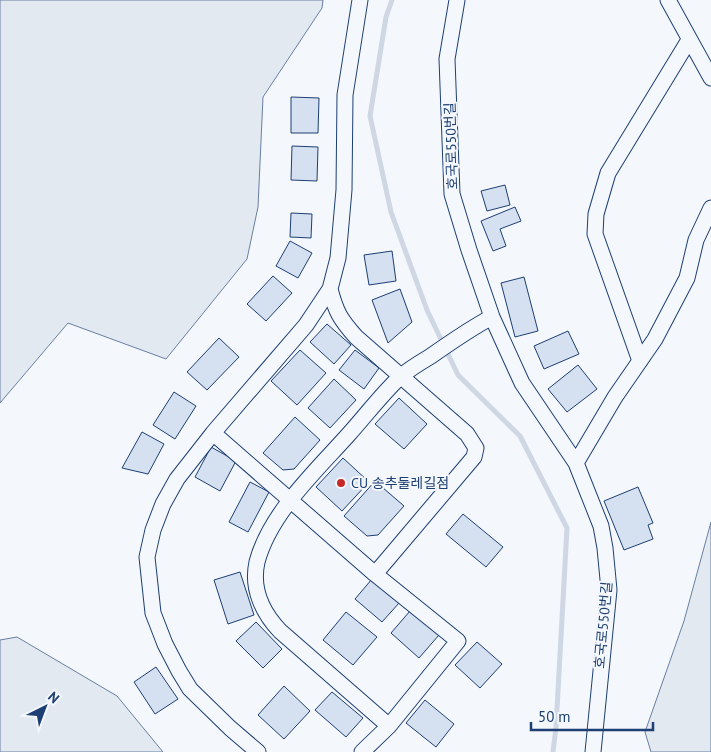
<svg xmlns="http://www.w3.org/2000/svg" width="711" height="752" viewBox="0 0 711 752" font-family="'PT Sans','Noto Sans KR',sans-serif">
	<style>
		.green { fill: #e3e9f0; stroke: #687fa3 }
		.lines { fill: none; stroke-linecap: round; stroke-linejoin: round }
		.stream { stroke: #cfd7e4; stroke-width: 5 }
		.building { fill: #d5e0f0; stroke: #1d3f73 }
		.street-casing { stroke: #1d3f73; stroke-width: 17 }
		.street { stroke: #f4f7fb; stroke-width: 15 }
		.poi-dot { fill: #c62828; stroke: #f4f7fb; stroke-width: 2 }
		.labels { text-anchor: middle; stroke-width: 4; stroke-linejoin: round; paint-order: stroke }
		.street-label { font-size: 14px; fill: #1d3f73; stroke: #f4f7fb }
		.poi-label { font-size: 14px; fill: #1d3f73; stroke: #f4f7fb; text-anchor: start }
	</style>
	<rect width="100%" height="100%" fill="#f4f7fb"/>
	<path class="green" d="M0,0H323L322,8L263,97L258,207L247,259L166,359L68,323L0,403Z
		M711,522V752H651L645,732L684,621Z
		M17,637L117,696L163,752H0V640Z"/>
	<g class="lines">
		<path class="stream" d="M392,0L386,17L370,116L391,212L427,310L458,375L520,436L567,528L556,727L553,752"/>
	</g>
	<path class="building" d="M291,97L319,98L318,133H291Z
		M292,146L318,147L317,181L291,180Z
		M505,185L510,205L487,211L481,191Z
		M515,207L521,221L500,229L506,246L493,251L481,221Z
		M291,213L312,214L311,238L290,237Z
		M290,241L312,253L298,278L276,266Z
		M392,251L396,281L369,285L364,255Z
		M273,276L292,293L266,321L247,304Z
		M524,277L538,331L515,337L501,283Z
		M400,289L412,322L388,343L372,300Z
		M327,324L351,345L334,364L310,342Z
		M568,331L579,354L544,369L534,346Z
		M219,338L239,357L207,390L187,372Z
		M300,350L326,373L297,405L271,381Z
		M355,350L379,368L364,389L339,370Z
		M578,365L597,389L567,412L548,389Z
		M334,379L356,400L330,428L308,408Z
		M174,392L196,406L175,439L153,425Z
		M399,398L427,424L404,449L375,424Z
		M295,417L320,440L294,469L283,470L263,453Z
		M142,432L164,444L148,474L122,468Z
		M211,447L236,461L220,491L195,477Z
		M343,458L369,482L342,511L316,487Z
		M375,481L404,506L378,535L367,536L344,516Z
		M250,482L269,492L248,532L229,522Z
		M638,487L653,523L648,525L653,539L624,550L604,501Z
		M463,514L503,547L486,567L446,534Z
		M240,572L254,615L228,624L214,580Z
		M372,579L399,603L382,622L355,599Z
		M410,611L439,635L419,658L391,633Z
		M346,612L377,637L353,665L323,640Z
		M256,622L282,649L263,668L236,641Z
		M477,642L502,664L480,688L455,665Z
		M156,667L178,699L155,714L134,682Z
		M284,686L310,711L284,739L258,715Z
		M332,692L363,718L346,737L315,710Z
		M425,700L454,724L436,747L406,723Z"/>
	<g class="lines">
		<g class="street-casing">
			<path id="street" d="M457,0L447,59L452,194L469,250L492,317L522,383L576,463L601,526L605,548L609,590L593,752
				M668,0L711,78
				M330,289L338,258L344,190L345,95L360,0
				M640,361L595,234L596,214L608,173L689,40
				M213,433L375,574L458,641L389,726L362,752
				M576,463L615,397L655,339L687,278L696,240L711,208
				M389,726L280,631C263,613 251,589 257,562C270,513 316,471 349,434C366,415 382,394 400,377C409,369 421,362 431,356C451,342 471,328 492,317
				M258,752L230,728L190,689L179,671L165,644L153,613L147,557L153,530L163,504L177,479L213,433L306,325L330,289C336,312 340,319 356,337L467,434L476,448L474,457L375,574"/>
		</g>
		<use href="#street" class="street"/>
	</g>
	<circle class="poi-dot" cx="341" cy="483" r="5"/>
	<g class="labels">
		<g class="street-label">
			<text transform="translate(451 146) rotate(-92)" y="5">호국로550번길</text>
			<text transform="translate(603 625) rotate(-85)" y="5">호국로550번길</text>
		</g>
		<g class="poi-label">
			<text x="351" y="488">CU 송추둘레길점</text>
		</g>
	</g>
	<g transform="translate(45 707) rotate(42)" stroke="#f4f7fb" stroke-width="4" paint-order="stroke">
	<path d="M0-4L9 19L0 12L-9 19Z" fill="#1d3f73"/>
	<text y="-8" font-size="14" font-weight="bold" text-anchor="middle" fill="#1d3f73">N</text>
	</g>
	<path d="M531 722v8h122v-8" fill="none" stroke="#1d3f73" stroke-width="2.5"/>
	<text x="538" y="722" font-size="15" fill="#1d3f73" stroke="#f4f7fb" stroke-width="4" paint-order="stroke">50 m</text>
</svg>
